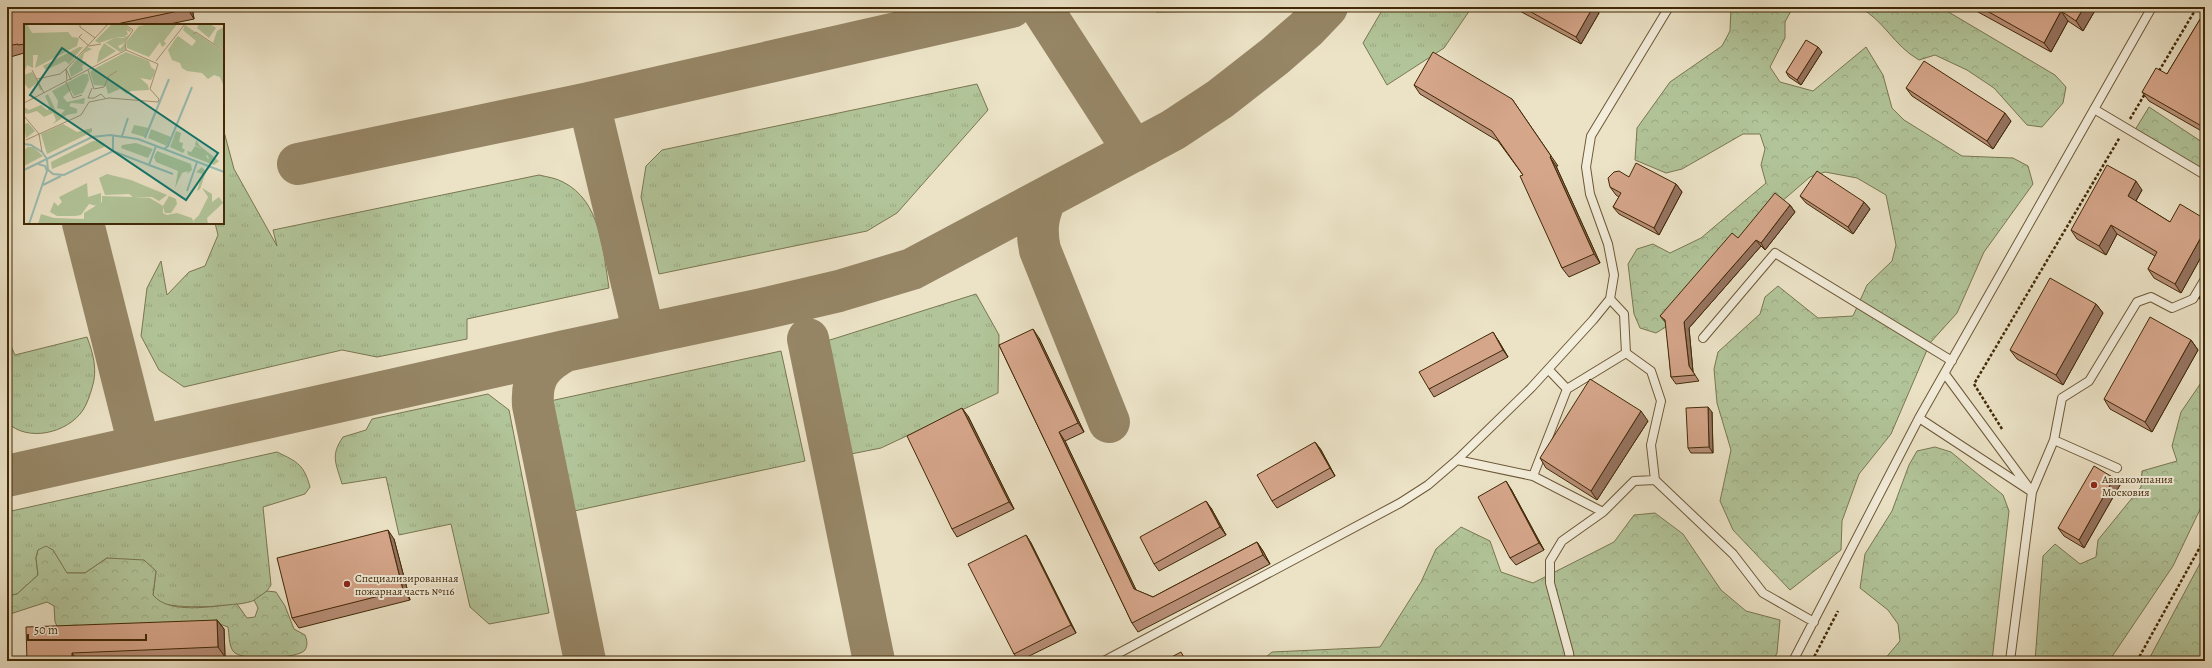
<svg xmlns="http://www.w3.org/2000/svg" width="2212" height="668" viewBox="0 0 2212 668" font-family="Alegreya,serif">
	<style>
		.grass { fill: url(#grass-tufts); stroke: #7a7750 }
		.forest { fill: url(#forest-crowns); stroke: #7a7750 }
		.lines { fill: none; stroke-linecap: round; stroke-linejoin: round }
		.taxiway { stroke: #968666; stroke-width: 42 }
		.lane-casing { stroke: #6c5836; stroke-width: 10 }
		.path { stroke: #412906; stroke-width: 2.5; stroke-dasharray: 3 2; stroke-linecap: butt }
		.lane { stroke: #f3eddb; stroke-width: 8 }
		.wall { fill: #b88f78; stroke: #412906 }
		.shaded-wall { fill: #967461; stroke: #412906 }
		.building { fill: #d6a68b; stroke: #412906 }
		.poi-dot { fill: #8f2418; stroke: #f3eddb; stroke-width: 1.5 }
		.labels { text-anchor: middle; stroke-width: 4; stroke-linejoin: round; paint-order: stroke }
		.poi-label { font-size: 11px; fill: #412906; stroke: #f3eddb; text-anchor: start }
		.inset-river { fill: none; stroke: #99beb5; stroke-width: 2 }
		.inset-road { fill: none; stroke: #a8997a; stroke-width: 1 }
		.view { fill: #0f766e; fill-opacity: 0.15; stroke: #0f766e; stroke-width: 2 }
		.inset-edge { fill: none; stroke: #412906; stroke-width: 2 }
	</style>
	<defs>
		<pattern id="grass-tufts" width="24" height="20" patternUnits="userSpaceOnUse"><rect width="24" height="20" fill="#b2c59a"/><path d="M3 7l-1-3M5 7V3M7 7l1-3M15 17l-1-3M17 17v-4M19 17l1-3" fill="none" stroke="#9aa983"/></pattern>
		<pattern id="forest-crowns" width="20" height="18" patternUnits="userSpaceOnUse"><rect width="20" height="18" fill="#b2c59a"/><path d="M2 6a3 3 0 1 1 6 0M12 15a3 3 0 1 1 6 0" fill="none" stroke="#9aa983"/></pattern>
	</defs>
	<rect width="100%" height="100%" fill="#ece3c7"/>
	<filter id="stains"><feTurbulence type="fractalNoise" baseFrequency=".005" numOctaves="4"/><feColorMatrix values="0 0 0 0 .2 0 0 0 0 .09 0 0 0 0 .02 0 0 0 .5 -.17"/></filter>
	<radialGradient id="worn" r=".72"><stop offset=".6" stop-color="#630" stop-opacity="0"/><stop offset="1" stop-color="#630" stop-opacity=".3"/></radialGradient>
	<path class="grass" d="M1154,7H1242L1234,11L1156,12Z
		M1384,7H1472L1444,48L1387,85L1363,43Z
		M977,84L988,110L897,213L867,231L659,274L641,197L646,166L662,150Z
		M223,128L234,169L277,246L273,230L539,175C547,177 556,178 563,182C601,201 603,251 609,288L467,319V339L377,357L342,350L184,387L159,370L141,336L147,288L161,261L167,295L189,272L205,266L218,235L215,223H223Z
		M976,294L999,335L998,393L881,448L836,457L814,345Z
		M87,337C93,353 98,370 92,388C90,395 87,404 83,410C68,433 27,443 7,422V338L15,355Z
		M781,351L805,461L565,513L541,403Z
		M488,394L509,410L549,613L489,624L470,607L451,524L399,535L386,477L342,484C336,463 330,456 343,437L366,430L372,419Z
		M277,452C298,462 304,465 310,487L305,494L263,507L271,585C267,592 262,596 255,600C241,607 172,610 159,602C157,601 155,597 153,595L156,571L107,558L85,573H66L53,550H38L36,558L38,575L17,594L7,596V512Z"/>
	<path class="forest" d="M1731,7H1793L1785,22V38L1770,67L1780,82L1813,91L1866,47L1883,75L1892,108L1904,120L1962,156L2013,158L2028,166L2033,184L1984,252L1957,313L1930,343L1891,434L1859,474L1842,521L1841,550L1790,590L1733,530L1720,501L1731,450L1717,403L1714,369L1718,352L1760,314L1765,297L1778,286L1818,318L1853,316L1867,285L1892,261L1896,245L1886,195L1857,178L1825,172L1810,177L1730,246L1669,325L1656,333L1640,328L1634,314L1628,264L1637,249L1653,244L1670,253L1701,238L1766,183L1761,165L1765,149L1760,134H1743L1682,169L1666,173L1635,160L1637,128L1670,82L1722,46L1730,31Z
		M1859,7H1940L2055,75L2066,87L2063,103L2042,127L2027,125L1994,88L1967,70L1935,55L1919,60C1893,45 1885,21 1859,7Z
		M2149,107L2205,144V171L2135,130Z
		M2205,377V499L2173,566L2109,661H2035L2043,556L2055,544L2080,564L2096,557L2098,540L2141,487L2142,471L2177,461L2172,446L2181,412Z
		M1935,447L1951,452L2003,495L2009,511L1992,661H1883L1900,641L1898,624L1888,610L1860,588L1865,554L1892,511L1909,465L1917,451Z
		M1655,513L1683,534L1721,590L1746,611L1780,620L1777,653L1773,661H1261L1272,652L1380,647L1421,582L1436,549L1461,527L1490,541L1501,572L1533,583L1614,542L1634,515Z
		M46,546L53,550L67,573H85L107,558L144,560L156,571L153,595C169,615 213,606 237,604L247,618L255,617L258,608L254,600L267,591L276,592L285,606L294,629L305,635C307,640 308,645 305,650C298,659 240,662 233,651C229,646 229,633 228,627L220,624L59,630L55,622L54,606L47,602L7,615V596L17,594L38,575L36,558L38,550Z
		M2205,554V661H2148Z"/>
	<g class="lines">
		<path class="taxiway" d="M1041,7L1134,151
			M298,164L589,103
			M1046,198C1037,216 1036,231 1040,250L1109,422
			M83,223L139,445
			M644,334L589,103L1011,7
			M808,339L874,661
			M565,351C541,364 531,377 533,405L585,661
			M7,476L565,351L762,309L839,291L912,269L1173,130L1220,99L1275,56L1306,29L1327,7"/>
		<g class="lane-casing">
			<path id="lane" d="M2094,109L2205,175
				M1610,299L1624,314L1626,353
				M1703,338L1775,253L1952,361
				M1549,370L1567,389
				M1945,374L2032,492L2010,661
				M1919,418L2032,492L2054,440L2062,398L2089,381L2137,302L2151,297L2172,308L2193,299L2205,279
				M2054,440L2117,468
				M1457,460L1533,476L1567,389L1626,353L1651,371L1661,401L1651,445L1655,480
				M1533,476L1603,512
				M1104,661L1400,503L1428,485L1457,460L1531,388L1593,320L1610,299L1614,275L1608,244L1590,194L1586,167L1591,136L1669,7
				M1570,661L1569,653L1550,583V561L1562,541L1603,512L1634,481L1655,480L1733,554L1763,593L1814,622
				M1793,661L1919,418L2152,7"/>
		</g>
		<path class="path" d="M2159,71L2197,7
			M2130,119L2146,92
			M2002,429L1974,384L2120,137
			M1812,661L1838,611
			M2137,661L2205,538"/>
		<use href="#lane" class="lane"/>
	</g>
	<path class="wall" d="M7,7H192L194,19L165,25H25V55L24,53L7,58Z
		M1515,7H1595L1599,13L1581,44L1516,9Z
		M1969,7H2097L2083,31L2068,21L2051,52Z
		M2205,11V133L2149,101L2142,92L2167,74Z
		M1822,52L1801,85L1789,77L1786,72Z
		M1414,85L1512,99L1558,166H1556L1600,263L1569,277L1562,268L1523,175L1498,141L1420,94Z
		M1906,88L2011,121L1993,149L1912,96Z
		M1629,177L1676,184L1682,192L1659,235L1619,214L1613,207L1619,197L1616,195L1610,187Z
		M2142,190L2136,201L2170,222L2205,219V250L2181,293L2154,278L2148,269L2155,256L2117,234L2106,255L2077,239L2071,230Z
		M1800,196L1864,202L1870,209L1853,234L1806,203Z
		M1790,205L1795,212L1765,250L1761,246L1689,328L1693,372L1699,381L1676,384L1671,377L1666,323L1660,316L1738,238Z
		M2205,288V306L2199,298Z
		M2096,304L2103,313L2063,385L2017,359L2010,350Z
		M1039,338L1084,432L1065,441L1136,590L1153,597L1257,542L1263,551L1270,564L1138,632L1132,623L999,345Z
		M1498,340L1508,357L1434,397L1429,389Z
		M2191,340L2198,350L2152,432L2110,409L2104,399Z
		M1712,412L1713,453H1691L1688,448Z
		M968,416L1014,509L957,537L952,529Z
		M1648,421L1597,500L1546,468L1540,458Z
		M1315,442L1321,450L1335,476L1277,508L1272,501Z
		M2120,485L2084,548L2064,536L2058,528Z
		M1511,489L1544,550L1516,565L1510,558Z
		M1211,508L1226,535L1159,571L1154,564Z
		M1026,535L1031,543L1076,633L1019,661L1014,654Z
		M394,539L410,600L299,628L292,618Z
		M217,620L224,629L225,657L113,661H27Z"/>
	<path class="shaded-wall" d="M187,7H192L194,19L188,9Z
		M1593,7H1595L1599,13L1581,44L1576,37Z
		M2084,7H2097L2083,31L2076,21Z
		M2061,11L2068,21L2051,52L2044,43Z
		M1818,47L1822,52L1801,85L1797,80Z
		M2005,113L2011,121L1993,149L1987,141Z
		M1550,157L1556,166L1600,263L1594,254Z
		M2136,181L2142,190L2134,204L2128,196Z
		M1676,184L1682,192L1659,235L1654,228Z
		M1864,202L1870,209L1853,234L1848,227Z
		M1790,205L1795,212L1765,250L1761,243Z
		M2111,225L2117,234L2106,255L2099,246Z
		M2205,230V250L2181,293L2175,284Z
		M1756,240L1761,246L1689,328L1693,372L1689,366L1684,322Z
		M2096,304L2103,313L2063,385L2056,375Z
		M1033,329L1039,338L1084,432L1078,423Z
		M1493,332L1498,340L1508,357L1503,350Z
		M2191,340L2198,350L2152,432L2145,422Z
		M1708,407L1712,412L1713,453L1709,447Z
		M962,408L968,416L1014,509L1009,502Z
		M1641,411L1648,421L1597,500L1591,491Z
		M1059,432L1065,441L1140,598L1134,589Z
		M1315,442L1321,450L1335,476L1330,468Z
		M2114,478L2120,485L2084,548L2079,540Z
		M1506,481L1511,489L1544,550L1539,543Z
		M1206,501L1211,508L1226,535L1220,527Z
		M388,530L394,539L410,600L403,590Z
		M1026,535L1031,543L1076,633L1071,625Z
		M1257,542L1263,551L1270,564L1263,555Z
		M217,620L224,629L225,657L218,647Z
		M72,653L78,661H73L72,660Z"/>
	<path class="building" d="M7,7H187L188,9L112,25H25V44L18,45V44L7,46Z
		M1522,7H1593L1576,37Z
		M1980,7H2084L2076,21L2061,11L2044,43Z
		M2205,11V93L2204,95H2205V128L2142,92L2156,68L2167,74Z
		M1806,40L1818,47L1797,80L1786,72Z
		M1433,52L1512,99L1551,156L1550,157L1594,254L1562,268L1520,176L1523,175L1492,131L1414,85Z
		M1924,61L2005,113L1987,141L1906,88Z
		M1636,163L1676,184L1654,228L1613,207L1621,193L1610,187L1608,178L1614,172L1619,171L1629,177Z
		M2107,165L2136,181L2128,196L2170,222L2180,204L2205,219V230L2175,284L2148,269L2157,252L2111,225L2099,246L2071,230Z
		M1817,171L1864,202L1848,227L1800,196Z
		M1775,193L1790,205L1761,243L1756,240L1684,322L1689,366L1695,375L1671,377L1665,320L1660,316L1732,233L1738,238Z
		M2050,278L2096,304L2056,375L2010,350Z
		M2205,288V301L2199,298Z
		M2150,317L2191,340L2145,422L2104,399Z
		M1033,329L1078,423L1059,432L1134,589L1153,597L1257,542L1263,555L1132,623L999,345Z
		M1493,332L1503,350L1429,389L1419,372Z
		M1590,379L1641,411L1591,491L1540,458Z
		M1708,407L1709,447L1688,448L1686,408Z
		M962,408L1009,502L952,529L907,436Z
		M1315,442L1330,468L1272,501L1257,475Z
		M2094,466L2114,478L2079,540L2058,528Z
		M1506,481L1539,543L1510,558L1478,497Z
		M1206,501L1220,527L1154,564L1140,537Z
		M388,530L403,590L292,618L277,558Z
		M1026,535L1071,625L1014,654L968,564Z
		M217,620L218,647L72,653V660L27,661L26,627Z
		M1181,652L1186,661H1164Z"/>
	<g class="poi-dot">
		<circle cx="2094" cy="485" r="4"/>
		<circle cx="347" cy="584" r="4"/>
	</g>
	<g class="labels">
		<g class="poi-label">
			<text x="2102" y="483">Авиакомпания<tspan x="2102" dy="13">Московия</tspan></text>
			<text x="355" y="582">Специализированная<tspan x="355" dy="13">пожарная часть №116</tspan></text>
		</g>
	</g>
	<g transform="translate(24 24)">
		<rect width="200" height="200" fill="#ece3c7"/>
		<path d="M4,99L11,107L2,114L0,100ZM39,100L53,108L68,104V108L23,130L17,110ZM110,101L125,104L121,113L107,109ZM127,105L147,113L143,122L124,114ZM152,107L157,109L155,118L159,119L158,124L161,126L159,129L146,123ZM69,117H76L81,120L80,123L28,145L27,138ZM112,119L129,125L124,134L97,124L98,121ZM171,122L178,125L184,135L189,133L195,137L190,141L164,131L163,127L167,128ZM4,123H9L19,132L0,142V126ZM133,127L167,140L168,146L163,150L164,147L158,149L151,164L154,147L132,138L130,133ZM178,143L182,148L176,165L173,167L178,150L172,148ZM83,150L107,156L143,171L135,177L128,173L110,174H126L139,182L145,172L152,175L153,180L147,189H141L139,183V189L143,191L153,189L168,194L170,200H14L17,190L30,194L60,195V189L78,178V172L109,173L105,170L81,171L75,154ZM63,159L64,173L77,169V178L73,182L65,180L57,191L51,192H33L26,188L30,178L34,182L38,178L35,173ZM178,164L188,170V178L195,173L199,179L183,194L184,200H171L169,197L175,191L184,173Z" fill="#b2c59a"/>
		<path d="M0,0H3L8,9L44,8L48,13L55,14L53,22L11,44L14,31H9V44L3,41L0,49ZM88,0H99L107,6L106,8L102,6L104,10L100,13L90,14H99L105,11L99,20L94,22L96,25L101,19L102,25L96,28L81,18H83L90,14L75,19L71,17ZM127,0H153L140,17L142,20L138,23L136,18L125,33L103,24L102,18L115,2ZM161,1L200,28V63L196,53L190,51L184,55L178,49L163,47L158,44L156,39L148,36L144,26L152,14L154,12L168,22L172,17L159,6ZM200,3V26L189,19L193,7ZM80,19L92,27L73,39L75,28ZM55,23H59L45,40L41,37L22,46L20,44L19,42ZM63,23L68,25L60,29L58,37L63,38L58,42L59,46L47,53L45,45ZM102,28L125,37L127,43L131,46L130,51L127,56L116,54L124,61L125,66L107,67L103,70L96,65L84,70L82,62L70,61L66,48L68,46ZM8,48L13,55L18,66H16L13,59L5,65L0,59V51ZM59,50H64L65,56L59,69L50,72L47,66L39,73L43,78L61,74L60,80L47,79L45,82L53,85V89L43,91L29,100L32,96L29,89L20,93L13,87L3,90L0,88V83L5,86L17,81L23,86L26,83L21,72L24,70L32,87L37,90L41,86L33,84L34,77L28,67ZM172,116L176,122L194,136L189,133L185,135L184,132L178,130V125L171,121Z" fill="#b2c59a"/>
		<path d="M175,0H186L192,4L185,14L173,4Z" fill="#b2c59a"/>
		<path class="inset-river" d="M98,112L104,94M121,114L145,55M0,120L7,121L18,128L23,135L24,147M140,125L144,122L168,63M89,127V112M125,141L149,150M23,145L29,150L40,151L89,127L125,141L132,122M0,146L68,113L86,111L114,115L200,148M19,161L37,152M163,167L173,138M5,200L23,147L21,142L14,140"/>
		<path class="inset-road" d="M56,0V3L71,14L84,0M100,0L109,6L101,18L102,26M58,10L55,13L65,22L77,20M169,10L172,8L200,27M132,37L161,0M8,46L20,69M64,46L70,65L80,63L85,52L93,47M13,55L36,50L42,45L47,56M43,57L42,45L71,14M42,58L49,74L58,71M68,64L64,74H70L77,70L81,74M0,79L102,26L134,40L126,65L135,75L134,78L85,74L65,78L57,91L2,116M0,92L15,110L18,128"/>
		<path class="view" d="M38,24L194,129L162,176L6,71Z"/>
		<rect width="200" height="200" class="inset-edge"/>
	</g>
	<rect width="2212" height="668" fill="none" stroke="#ece3c7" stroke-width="24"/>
	<rect x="8" y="8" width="2196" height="652" fill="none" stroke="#412906" stroke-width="2"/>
	<rect x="12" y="12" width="2188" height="644" fill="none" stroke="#412906"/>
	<path d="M28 634v6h118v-6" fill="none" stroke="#412906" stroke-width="2"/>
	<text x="34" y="634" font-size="12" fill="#412906" stroke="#f3eddb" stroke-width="3" paint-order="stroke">50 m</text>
	<rect width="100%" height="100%" filter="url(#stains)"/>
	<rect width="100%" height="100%" fill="url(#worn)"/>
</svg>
